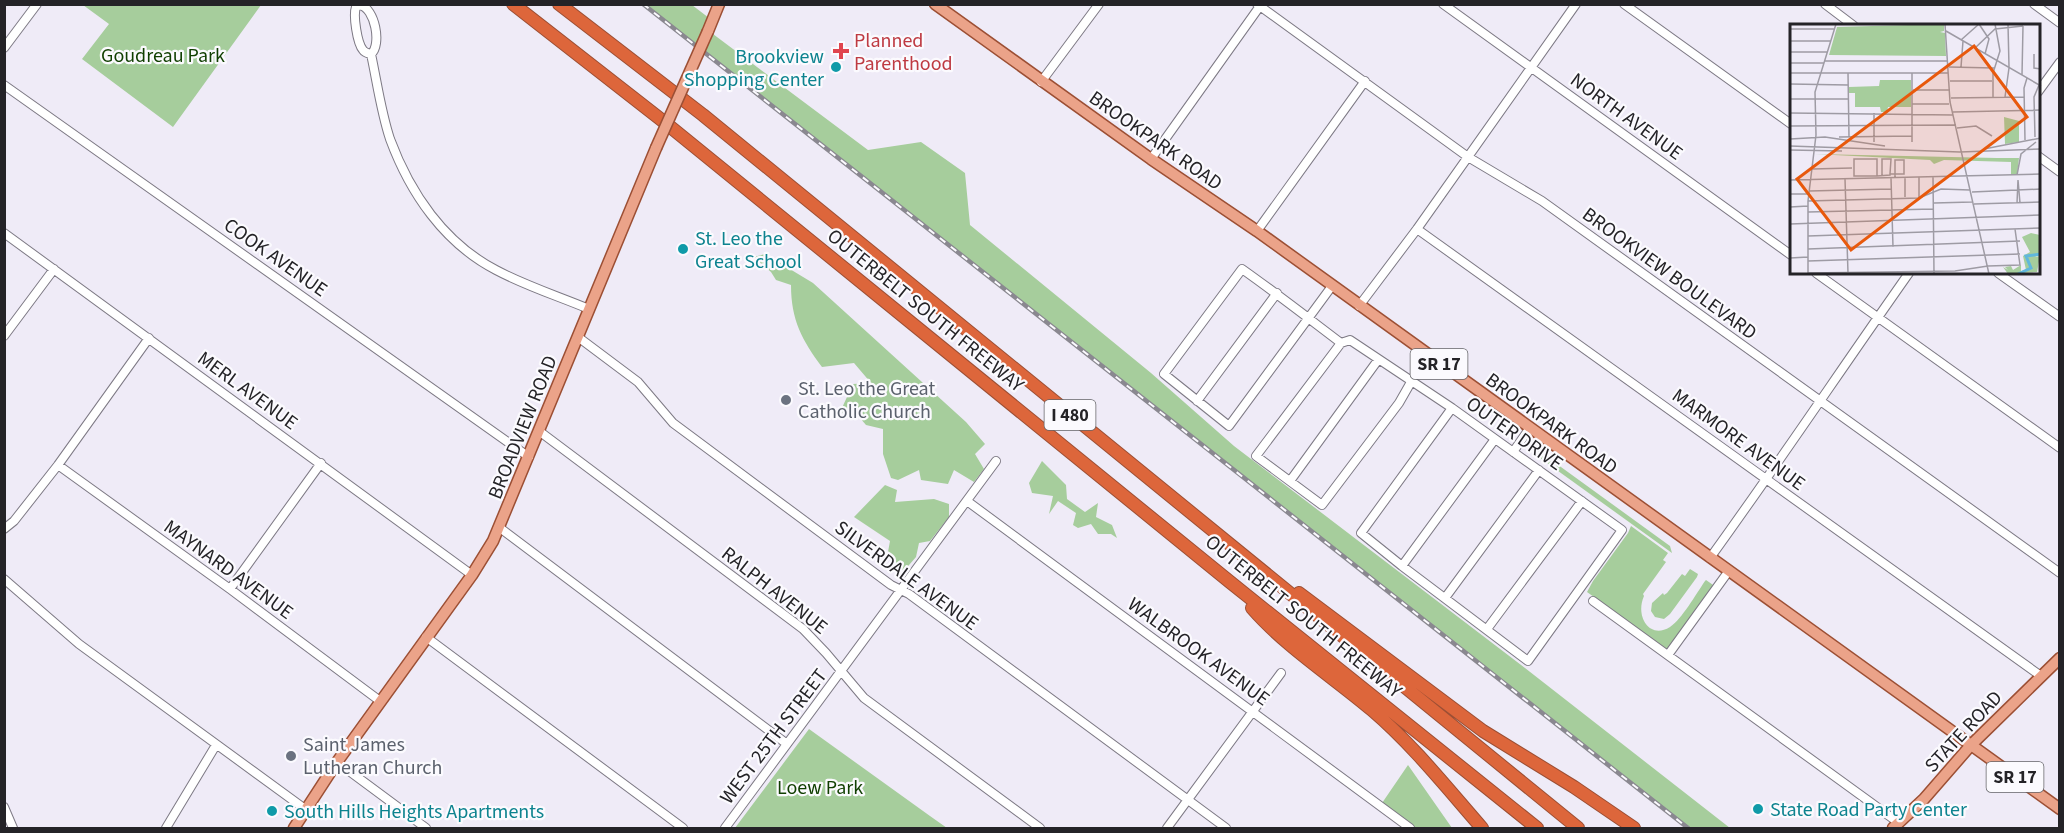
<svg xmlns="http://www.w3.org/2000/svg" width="2064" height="833" viewBox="0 0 2064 833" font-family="'Source Sans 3',sans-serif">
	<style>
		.green { fill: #a6cd9c }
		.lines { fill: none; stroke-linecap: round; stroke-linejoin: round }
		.minor-casing { stroke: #7d7984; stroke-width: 10 }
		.major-casing { stroke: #9c4f34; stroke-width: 13 }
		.highway-casing { stroke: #9c4f34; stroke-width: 14 }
		.minor { stroke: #fff; stroke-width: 8 }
		.major { stroke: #eba389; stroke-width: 10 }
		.highway { stroke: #dd663b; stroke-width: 12 }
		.rail-casing { stroke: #8a8890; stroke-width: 4.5 }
		.rail { stroke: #fbfafe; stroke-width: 2; stroke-dasharray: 7; stroke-linecap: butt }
		.major-bridge-casing { stroke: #9c4f34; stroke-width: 13; stroke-linecap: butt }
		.major-bridge { stroke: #eba389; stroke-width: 10 }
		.health-dot { fill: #e0444e; stroke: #fbfafe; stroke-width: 2 }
		.culture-dot { fill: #0f9aa8; stroke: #fbfafe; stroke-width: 2 }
		.worship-dot { fill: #6b7280; stroke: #fbfafe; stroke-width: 2 }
		.labels { text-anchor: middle; stroke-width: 4.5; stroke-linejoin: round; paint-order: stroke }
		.shield { fill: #fbfafe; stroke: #646468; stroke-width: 1.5 }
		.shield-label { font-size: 18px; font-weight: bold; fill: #242327 }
		.health-label { font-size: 20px; fill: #be3a42; stroke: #fbfafe; text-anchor: start }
		.park-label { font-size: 20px; fill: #103f00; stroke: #fbfafe }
		.culture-label { font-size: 20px; fill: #0d838f; stroke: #fbfafe; text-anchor: start }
		.street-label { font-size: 20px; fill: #242327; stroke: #fbfafe }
		.worship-label { font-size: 20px; fill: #5b616d; stroke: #fbfafe; text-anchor: start }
		.inset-river { fill: none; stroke: #60b7dc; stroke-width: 3 }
		.inset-road { fill: none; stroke: #9e9ba4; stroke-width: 1.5 }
		.view { fill: #e8590c; fill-opacity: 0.15; stroke: #e8590c; stroke-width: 3 }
		.inset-edge { fill: none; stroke: #242327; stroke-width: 3 }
	</style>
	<rect width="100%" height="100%" fill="#efebf7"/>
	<path class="green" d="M83,5L261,4V5L173,127L82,59L109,24Z
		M643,5H692L713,21L709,31L868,150L921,142L965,173L970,225L1151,373L1234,446L1525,668L1730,828H1688Z
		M765,254L813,283L966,422L985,444L975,454L984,469L974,482L954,470L948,484L921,480L919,470L898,480L891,478L883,454V429L866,425L854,411L845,417L841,410L853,384L871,383L854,363L822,367C802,340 791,320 791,285L776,280L771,272L754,257Z
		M1532,446L1670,546L1672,553L1529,450Z
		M1042,461L1066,485L1067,499L1085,512L1098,503L1096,517L1112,525L1117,538L1111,534H1098L1091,524L1078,528L1073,525L1076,513L1058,501L1049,514L1053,496L1032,493L1029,483Z
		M885,485L897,490L895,502L934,499L949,504V517L930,541L919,543L916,557L903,572L888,552L890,541L854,517Z
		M1631,526L1668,553L1663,560L1666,562L1643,594L1644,596C1635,616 1649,640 1670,627C1682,619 1696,594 1705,581L1706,580L1716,587L1669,651L1587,592L1593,581L1628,533Z
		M1690,569L1698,574L1697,577L1670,614L1664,619L1655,617L1651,611L1652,603L1663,593L1664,595L1667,593L1682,574L1685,576Z
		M809,729L930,816L947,828H735Z
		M1408,765L1452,828H1410L1380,806Z"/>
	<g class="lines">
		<g class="minor-casing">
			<path id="minor" d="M1257,4L1468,157L1542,201L2060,573
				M1443,4L1791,255
				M1624,4L1791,124
				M1825,4L1854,26
				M2034,4L2060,23
				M360,5C375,8 382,45 371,54C367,53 365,53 363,50C357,43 353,15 356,7Z
				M4,48L37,4
				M371,54C377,82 381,112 390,139C410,193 444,243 496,270C526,286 558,296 589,309
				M1041,82L1099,4
				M4,85L529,457
				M2038,92L2060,62
				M2038,156L2060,172
				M1151,159L1260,6
				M1417,229L2041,676
				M1257,231L1365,81
				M4,233L472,575
				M1816,273L2060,448
				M1998,273L2060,317
				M1332,286L1229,426L1164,374L1242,269C1276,293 1308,318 1341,343L1350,340L1452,408L1622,530L1528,661L1402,566L1361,533L1452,408
				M1359,306L1417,229L1576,4
				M4,336L54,269
				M578,337L638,382L673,423L891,585L909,594L1226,828
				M1341,343L1256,456L1322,505L1399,403L1411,382
				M1197,401L1277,293
				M539,431L803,629L826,653L864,698L1040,828
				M1513,452L1529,429
				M58,465L230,589L380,701
				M1290,481L1378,360
				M967,501L1410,828
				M500,528L787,744
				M4,529L14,521L58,465L149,338
				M1710,558C1778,464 1842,368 1909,273
				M1402,566L1495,439
				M4,579L79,644L305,809
				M230,589L321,463
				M1445,598L1539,470
				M1593,601L1899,823
				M1487,629L1582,501
				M426,637L683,828
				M1668,655L1728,572
				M337,762L426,828
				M4,807L13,828
				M166,828L216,745
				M725,828L996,461
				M1167,828L1281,673"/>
		</g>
		<g class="major-casing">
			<path id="major" d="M935,4L1151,159L1257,231L2060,809
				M708,31L719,4
				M294,828L337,762L472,575L493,541L656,148
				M1893,828L1924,799L1971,745L2060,658"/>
		</g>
		<g class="highway-casing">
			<path id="highway" d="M513,4L668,125L1230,582L1537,828
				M559,4L703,115L1578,828
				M1299,593L1483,731L1574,787L1634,828
				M1252,608C1285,646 1333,677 1372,710C1413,745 1447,788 1482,828"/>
		</g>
		<use href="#minor" class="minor"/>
		<use href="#major" class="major"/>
		<use href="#highway" class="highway"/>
		<g class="rail-casing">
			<path id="rail" d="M643,4L1688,828"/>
		</g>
		<use href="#rail" class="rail"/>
		<g class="major-bridge-casing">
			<path id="major-bridge" d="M656,148L708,31"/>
		</g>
		<use href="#major-bridge" class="major-bridge"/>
	</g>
	<path class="health-dot" d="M838 42h6v6h6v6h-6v6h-6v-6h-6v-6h6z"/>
	<g class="culture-dot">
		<circle cx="836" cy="67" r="6"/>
		<circle cx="683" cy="249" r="6"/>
		<circle cx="1758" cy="809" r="6"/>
		<circle cx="272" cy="811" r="6"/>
	</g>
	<g class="worship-dot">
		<circle cx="786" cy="400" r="6"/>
		<circle cx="291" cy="756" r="6"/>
	</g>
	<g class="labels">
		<g class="shield">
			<rect x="1410.5" y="349" width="57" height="30" rx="4.5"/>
			<rect x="1044.5" y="400" width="51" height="30" rx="4.5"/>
			<rect x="1986.5" y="762" width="57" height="30" rx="4.5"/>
		</g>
		<g class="shield-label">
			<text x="1439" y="370">SR 17</text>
			<text x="1070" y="421">I 480</text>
			<text x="2015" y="783">SR 17</text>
		</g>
		<g class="health-label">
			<text x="854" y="47">Planned<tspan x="854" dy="23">Parenthood</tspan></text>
		</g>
		<g class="park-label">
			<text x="163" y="62">Goudreau Park</text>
			<text x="820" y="794">Loew Park</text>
		</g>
		<g class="culture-label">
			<text x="824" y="63" text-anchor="end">Brookview<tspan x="824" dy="23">Shopping Center</tspan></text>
			<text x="695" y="245">St. Leo the<tspan x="695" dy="23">Great School</tspan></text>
			<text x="1770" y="816">State Road Party Center</text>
			<text x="284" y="818">South Hills Heights Apartments</text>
		</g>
		<g class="street-label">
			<text transform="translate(1627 116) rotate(36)" y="7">NORTH AVENUE</text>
			<text transform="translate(1156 140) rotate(35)" y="7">BROOKPARK ROAD</text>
			<text transform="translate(276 257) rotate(35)" y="7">COOK AVENUE</text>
			<text transform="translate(1670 273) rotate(36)" y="7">BROOKVIEW BOULEVARD</text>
			<text transform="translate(926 310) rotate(39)" y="7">OUTERBELT SOUTH FREEWAY</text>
			<text transform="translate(248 390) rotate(36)" y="7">MERL AVENUE</text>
			<text transform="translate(1552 423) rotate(36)" y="7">BROOKPARK ROAD</text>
			<text transform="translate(522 427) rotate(-68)" y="7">BROADVIEW ROAD</text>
			<text transform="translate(1515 433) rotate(35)" y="7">OUTER DRIVE</text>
			<text transform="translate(1739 439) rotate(36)" y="7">MARMORE AVENUE</text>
			<text transform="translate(229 569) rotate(36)" y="7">MAYNARD AVENUE</text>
			<text transform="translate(907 575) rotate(36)" y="7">SILVERDALE AVENUE</text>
			<text transform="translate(775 590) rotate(38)" y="7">RALPH AVENUE</text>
			<text transform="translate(1304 616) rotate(39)" y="7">OUTERBELT SOUTH FREEWAY</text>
			<text transform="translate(1199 651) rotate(36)" y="7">WALBROOK AVENUE</text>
			<text transform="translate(1963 731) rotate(-47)" y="7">STATE ROAD</text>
			<text transform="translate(773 736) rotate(-53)" y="7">WEST 25TH STREET</text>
		</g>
		<g class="worship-label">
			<text x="798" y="395">St. Leo the Great<tspan x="798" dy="23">Catholic Church</tspan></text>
			<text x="303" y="751">Saint James<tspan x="303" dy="23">Lutheran Church</tspan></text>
		</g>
	</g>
	<g transform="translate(1790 24)">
		<rect width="250" height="250" fill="#efebf7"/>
		<path d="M154,0V7L150,8L155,9L156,32L39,31L47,3ZM90,56H121V83H98L97,88H91L90,83H65V69H59V63L89,62ZM214,93L233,98L229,99V118L215,120ZM25,130L207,134H229L227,151H221V138L154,136L144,140L140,136ZM241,209L250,211V230L245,233L250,232L247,248L218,250L213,243L218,246L215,243L221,242L223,246L231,241V247L236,246L233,232L240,228L232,213Z" fill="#a6cd9c"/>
		<path class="inset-river" d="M228,250L241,244L236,232L251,230"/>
		<path class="inset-road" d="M155,0L160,78L199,250M189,0L199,15L195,30M218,0L219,43M0,5H44M156,7L251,62M171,16L189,0M0,17H41M185,24L205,5L233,2M0,28H37M244,30V44L251,45M35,37H157M0,39H34M159,43L204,44M171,43L173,17M0,49H158M58,49L59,113M122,49V118M232,51L233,2M160,57H202M0,60L58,61M123,66H160M203,73V49L210,27L205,0M215,73L219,44M161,74L234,73M0,75H58M122,80H159M163,88L251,86M0,89L163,91M84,89V118M0,102L166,101M167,104L186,102L202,112M49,113L122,112M245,113L244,73L249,61M0,115L35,113L95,122M235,116L234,64L237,54M0,122L170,128L251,125M194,125L251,114M0,126L52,127M22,145L62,144M92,151V135H101L100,150M227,151L231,130L246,118M87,152V135H64V152H87L100,151V150H114V136H105V154M129,153V174M143,153L144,250M101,154L103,223M115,154V173M55,155L58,249M0,156L251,150M19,167L101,165M182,168L251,165M0,170H19M18,177L129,174L151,165L180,166M144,179L182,178M227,179L228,156L230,179M184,180L251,178M0,183L18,182M18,188L143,185M0,200L251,191M18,212L251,204M18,225L230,217M0,234L18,233M18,237L230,230M198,242L230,241L225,205M18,249L165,247L198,242M18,250V177L26,111L25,68L46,0"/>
		<path class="view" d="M184,22L237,93L61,226L7,155Z"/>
		<rect width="250" height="250" class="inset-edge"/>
	</g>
	<rect width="2064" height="833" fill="none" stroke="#242327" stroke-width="12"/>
</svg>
